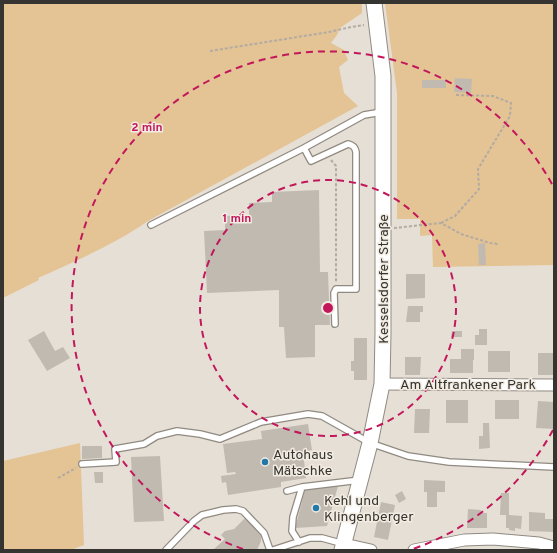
<svg xmlns="http://www.w3.org/2000/svg" width="557" height="553" viewBox="0 0 557 553" font-family="Overpass,sans-serif">
	<style>
		.green { fill: #e4c394 }
		.building { fill: #c1bab1 }
		.lines { fill: none; stroke-linecap: round; stroke-linejoin: round }
		.lane-casing { stroke: #908a81; stroke-width: 8 }
		.street-casing { stroke: #908a81; stroke-width: 13 }
		.secondary-casing { stroke: #908a81; stroke-width: 17 }
		.path { stroke: #b1aba3; stroke-width: 2; stroke-dasharray: 3 2; stroke-linecap: butt }
		.lane { stroke: #fff; stroke-width: 5.5 }
		.street { stroke: #fff; stroke-width: 11 }
		.secondary { stroke: #fff; stroke-width: 15 }
		.ring { fill: none; stroke: #c2185b; stroke-width: 2; stroke-dasharray: 7 5 }
		.poi-dot { fill: #2279a8; stroke: #f3ece2; stroke-width: 1.5 }
		.labels { text-anchor: middle; stroke-width: 3; stroke-linejoin: round; paint-order: stroke }
		.street-label { font-size: 14px; fill: #363430; stroke: #f3ece2 }
		.poi-label { font-size: 14px; fill: #363430; stroke: #f3ece2; text-anchor: start }
		.centre { fill: #c2185b; stroke: #f3ece2; stroke-width: 2 }
		.ring-label { font-size: 12px; text-anchor: middle; font-weight: bold; fill: #c2185b; stroke: #f3ece2; stroke-width: 3; stroke-linejoin: round; paint-order: stroke }
	</style>
	<rect width="100%" height="100%" fill="#e6dfd5"/>
	<path class="green" d="M3,3H362V13L340,28L337,35L331,43L344,50L348,60L339,67L344,93L358,106L148,221C115,244 76,261 38,278L39,280L3,298Z
		M385,3H554V265L433,267L432,235L420,236V219H397V93Z
		M80,443L84,545L71,550H3V461Z"/>
	<path class="building" d="M455,78L472,79L471,93L454,92Z
		M422,80H446V88H422Z
		M319,190L320,272H328L330,325H315V357L286,358L284,327H279V290L207,293L204,231L225,230V216L249,215V203L272,202V192Z
		M485,243L486,265H479L478,244Z
		M406,274H425V298L406,299Z
		M408,306H423V312H420V322H406Z
		M479,329H487V345H475V335H479Z
		M44,331L55,351L63,347L70,358L47,371L28,340Z
		M452,331H462V337H451Z
		M354,338H367V380H354V371H351V361H354Z
		M461,349H474V360H473V373H450V359H461Z
		M488,351H510V372H488Z
		M538,353H554V375H538Z
		M405,357H421L420,375H405Z
		M446,400H468V423H446Z
		M495,400H519V419H495Z
		M538,401L554,402V429L536,428Z
		M415,409H430L429,433H414Z
		M483,423H489L490,448L479,449V436H483Z
		M308,424L312,450L303,452L306,478L281,482V487L228,495L226,482L222,483L221,476L236,474L235,472L227,473L223,444L262,439L261,431Z
		M82,446H102V458L82,459Z
		M160,456L164,521L134,522L131,457Z
		M94,472H103V483H95Z
		M424,480L445,481V492H437V507H427V492H424Z
		M338,486L327,526L295,528L305,490L316,487Z
		M402,491L406,499L399,503L395,495Z
		M501,493H509V515L522,516L521,529L515,528V531L509,530V528H506V515H500Z
		M381,502L395,505L388,540L374,537Z
		M468,509L481,510V513H487V528H467Z
		M529,512L545,513V519H554V532L529,531Z
		M246,517L261,533V541L257,550H215L214,549L225,539L221,535L225,531L234,529Z"/>
	<g class="lines">
		<g class="lane-casing">
			<path id="lane" d="M304,148L311,161L348,144C353,145 355,147 356,152V289H336L334,293L335,324
				M151,225L304,148L364,115L382,112
				M82,464L116,462L115,449L144,444L157,436L177,431L200,434L220,439L261,422L308,414L322,416L370,443L408,456L449,462L554,467
				M287,491L302,487L360,480
				M299,542L292,531L293,517L302,487
				M166,550L194,521L202,515L223,510L236,509L243,511L264,533L270,550
				M273,550L310,538H322L344,544"/>
		</g>
		<g class="street-casing">
			<path id="street" d="M382,384L554,385
				M344,544L371,550
				M414,550L464,540L493,539L539,543L554,547"/>
		</g>
		<g class="secondary-casing">
			<path id="secondary" d="M342,550L370,443L382,384L383,333V76L374,3"/>
		</g>
		<path class="path" d="M210,51L329,32L351,27L364,25
			M331,160L336,166V282
			M441,223L455,216L479,189L478,169L510,116L511,103L493,96L456,95
			M394,228L441,223L461,234L490,243L498,244
			M58,478L76,468"/>
		<use href="#lane" class="lane"/>
		<use href="#street" class="street"/>
		<use href="#secondary" class="secondary"/>
	</g>
	<g class="ring">
		<circle cx="328" cy="308" r="128"/>
		<path d="M553 430A256 256 0 0 1 413 549M243 549A256 256 0 1 1 553 186"/>
	</g>
	<g class="poi-dot">
		<circle cx="265" cy="462" r="4"/>
		<circle cx="316" cy="508" r="4"/>
	</g>
	<g class="labels">
		<g class="street-label">
			<text transform="translate(383 279) rotate(-90)" y="5">Kesselsdorfer Straße</text>
			<text x="468" y="389">Am Altfrankener Park</text>
		</g>
		<g class="poi-label">
			<text x="273" y="459">Autohaus<tspan x="273" dy="16">Mätschke</tspan></text>
			<text x="324" y="505">Kehl und<tspan x="324" dy="16">Klingenberger</tspan></text>
		</g>
	</g>
	<circle cx="328" cy="308" r="6" class="centre"/>
	<g class="ring-label">
		<text x="147" y="131">2 min</text>
		<text x="237" y="222">1 min</text>
	</g>
	<rect width="557" height="553" fill="none" stroke="#363430" stroke-width="8"/>
</svg>
